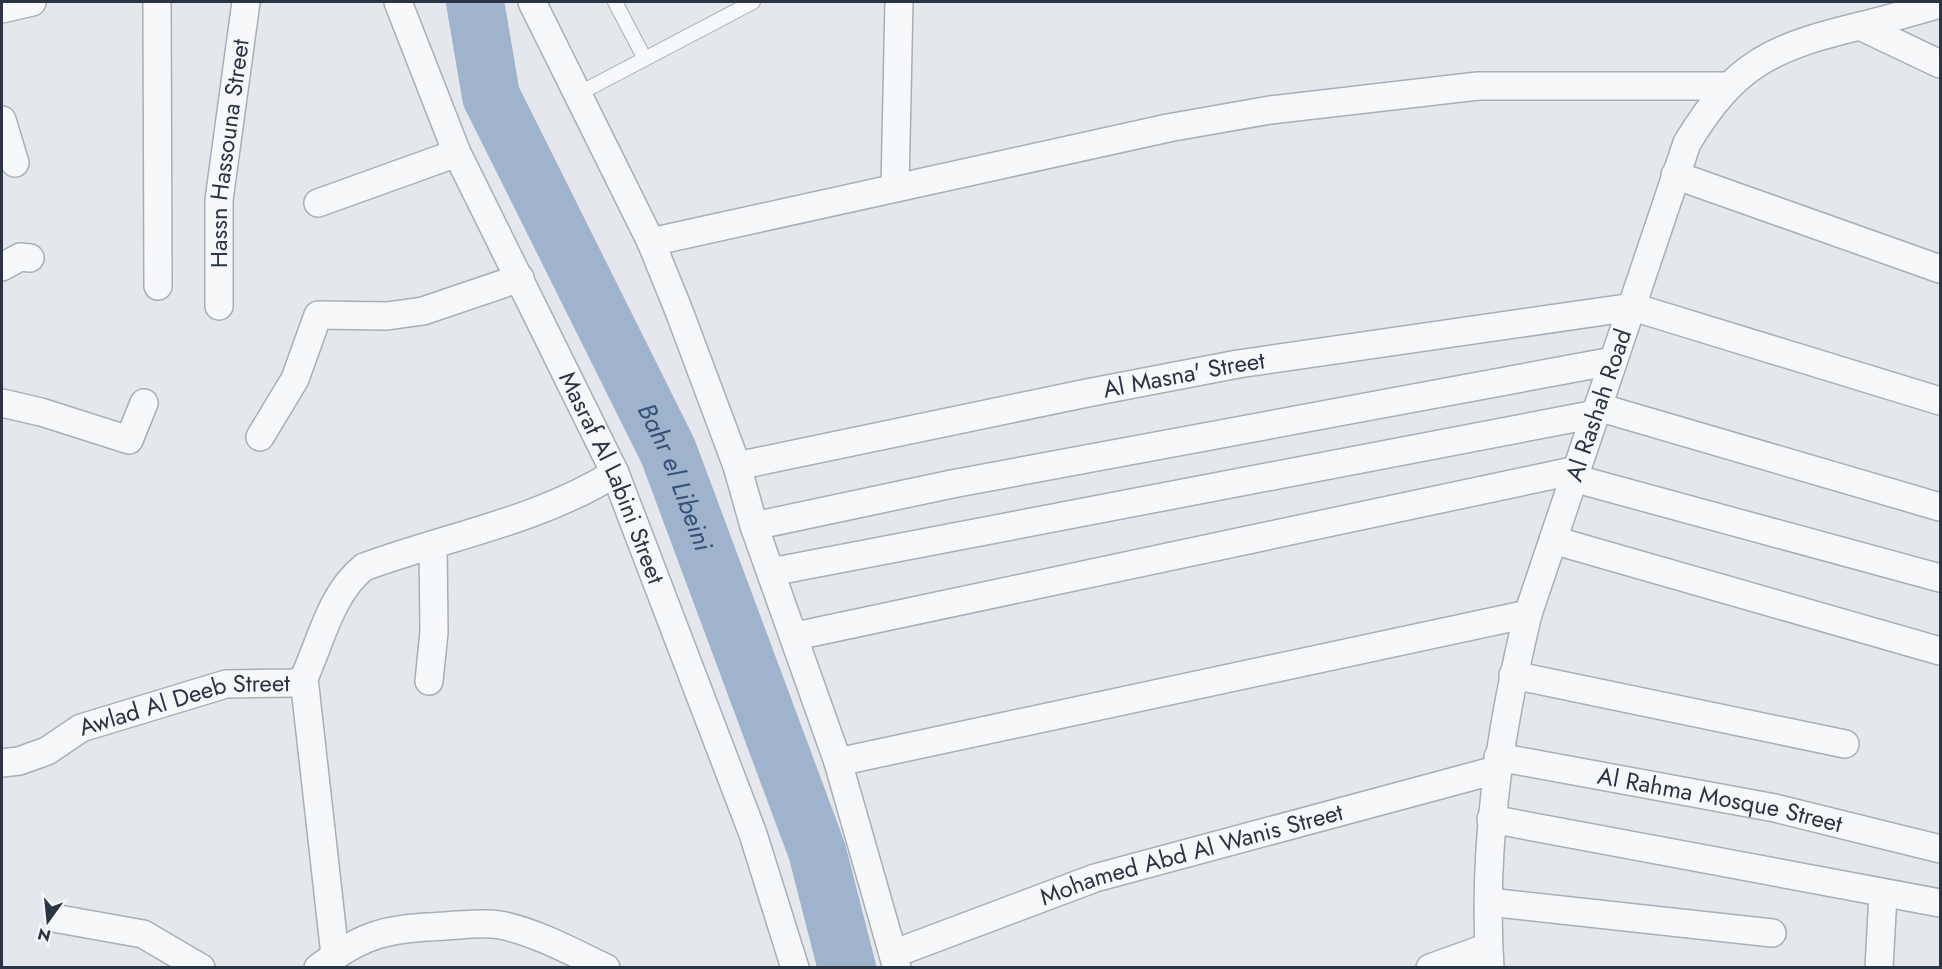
<svg xmlns="http://www.w3.org/2000/svg" width="1942" height="969" viewBox="0 0 1942 969" font-family="Jost,sans-serif">
	<style>
		.lines { fill: none; stroke-linecap: round; stroke-linejoin: round }
		.river { stroke: #9fb4cc; stroke-width: 58 }
		.service-casing { stroke: #a9aeb7; stroke-width: 16 }
		.minor-casing { stroke: #a9aeb7; stroke-width: 30 }
		.service { stroke: #f7f8fa; stroke-width: 14 }
		.minor { stroke: #f7f8fa; stroke-width: 27 }
		.labels { text-anchor: middle; stroke-width: 4.5; stroke-linejoin: round; paint-order: stroke }
		.street-label { font-size: 24px; fill: #2b3445; stroke: #f4f6f9 }
		.water-label { font-size: 26px; font-style: italic; fill: #34527a; stroke: #f4f6f9 }
	</style>
	<rect width="100%" height="100%" fill="#e4e7ec"/>
	<g class="lines">
		<path class="river" id="s1" d="M475,2L491,96L668,451L817,851L847,968"/>
		<g class="service-casing">
			<path id="service" d="M615,2L645,59
				M578,94L753,2"/>
		</g>
		<g class="minor-casing">
			<g id="minor">
				<path d="M157,2L158,286"/>
				<path id="s2" d="M398,2L457,153L615,473L753,834L795,968"/>
				<path d="M532,2L651,242L679,311L737,466L754,526L838,762L897,968"/>
				<path d="M2,9L32,2"/>
				<path d="M1860,26L1940,64"/>
				<path d="M2,120L15,163"/>
				<path d="M1675,175L1940,269"/>
				<path d="M895,187L899,2"/>
				<path d="M318,203L457,153"/>
				<path d="M651,242L1168,128L1270,110L1478,86H1728"/>
				<path d="M2,267L20,257L30,258"/>
				<path id="s3" d="M219,306V200L246,2"/>
				<path d="M2,403L41,412L129,440L144,403"/>
				<path d="M1598,407L1940,507"/>
				<path d="M260,437L295,379L318,315L387,316L423,311L520,278"/>
				<path id="s4" d="M737,466L1087,393L1238,364L1633,307L1940,401"/>
				<path d="M1573,478L1940,578"/>
				<path d="M754,526L952,484L1613,361"/>
				<path d="M1553,540L1940,651"/>
				<path d="M771,572L1596,414"/>
				<path d="M796,636L1577,470"/>
				<path d="M1513,675L1845,744"/>
				<path d="M304,678L335,955"/>
				<path d="M429,681L434,632L433,545"/>
				<path id="s5" d="M1498,757L1775,808L1940,849"/>
				<path d="M838,762L1528,614"/>
				<path id="s6" d="M2,763L19,761L47,751L81,728L226,684L295,683L304,678C321,641 331,593 364,567C448,536 539,521 615,473"/>
				<path d="M1491,819L1940,903"/>
				<path d="M1489,902L1772,933"/>
				<path d="M59,919L143,934L201,968"/>
				<path id="s7" d="M893,954L1095,878L1496,770"/>
				<path d="M318,968C366,932 387,929 445,926C463,925 482,922 500,925C536,932 572,952 606,968"/>
				<path d="M1430,968L1488,947"/>
				<path id="s8" d="M1490,968C1482,847 1500,730 1528,614L1687,143C1735,63 1773,47 1860,26C1887,20 1914,11 1940,4"/>
				<path d="M1879,968L1883,894"/>
			</g>
		</g>
		<use href="#service" class="service"/>
		<use href="#minor" class="minor"/>
	</g>
	<g class="labels">
		<g class="street-label">
			<text dy="8" stroke="none"><textPath href="#s3" startOffset="153">Hassn Hassouna Street</textPath></text>
			<text dy="8" stroke="none"><textPath href="#s4" startOffset="456">Al Masna' Street</textPath></text>
			<text dy="8" stroke="none"><textPath href="#s8" startOffset="578">Al Rashah Road</textPath></text>
			<text dy="8" stroke="none"><textPath href="#s2" startOffset="522">Masraf Al Labini Street</textPath></text>
			<text dy="8" stroke="none"><textPath href="#s6" startOffset="195">Awlad Al Deeb Street</textPath></text>
			<text dy="8" stroke="none"><textPath href="#s5" startOffset="226">Al Rahma Mosque Street</textPath></text>
			<text dy="8" stroke="none"><textPath href="#s7" startOffset="315">Mohamed Abd Al Wanis Street</textPath></text>
		</g>
		<g class="water-label">
			<text dy="9" stroke="none"><textPath href="#s1" startOffset="519">Bahr el Libeini</textPath></text>
		</g>
	</g>
	<rect width="1942" height="969" fill="none" stroke="#2b3445" stroke-width="6"/>
	<g transform="translate(48 921) rotate(195)" stroke="#f4f6f9" stroke-width="4.5" paint-order="stroke">
	<path d="M0-4.5L10 22L0 15L-10 22Z" fill="#2b3445"/>
	<text y="-9" font-size="16" font-weight="bold" text-anchor="middle" fill="#2b3445">N</text>
	</g>
</svg>
